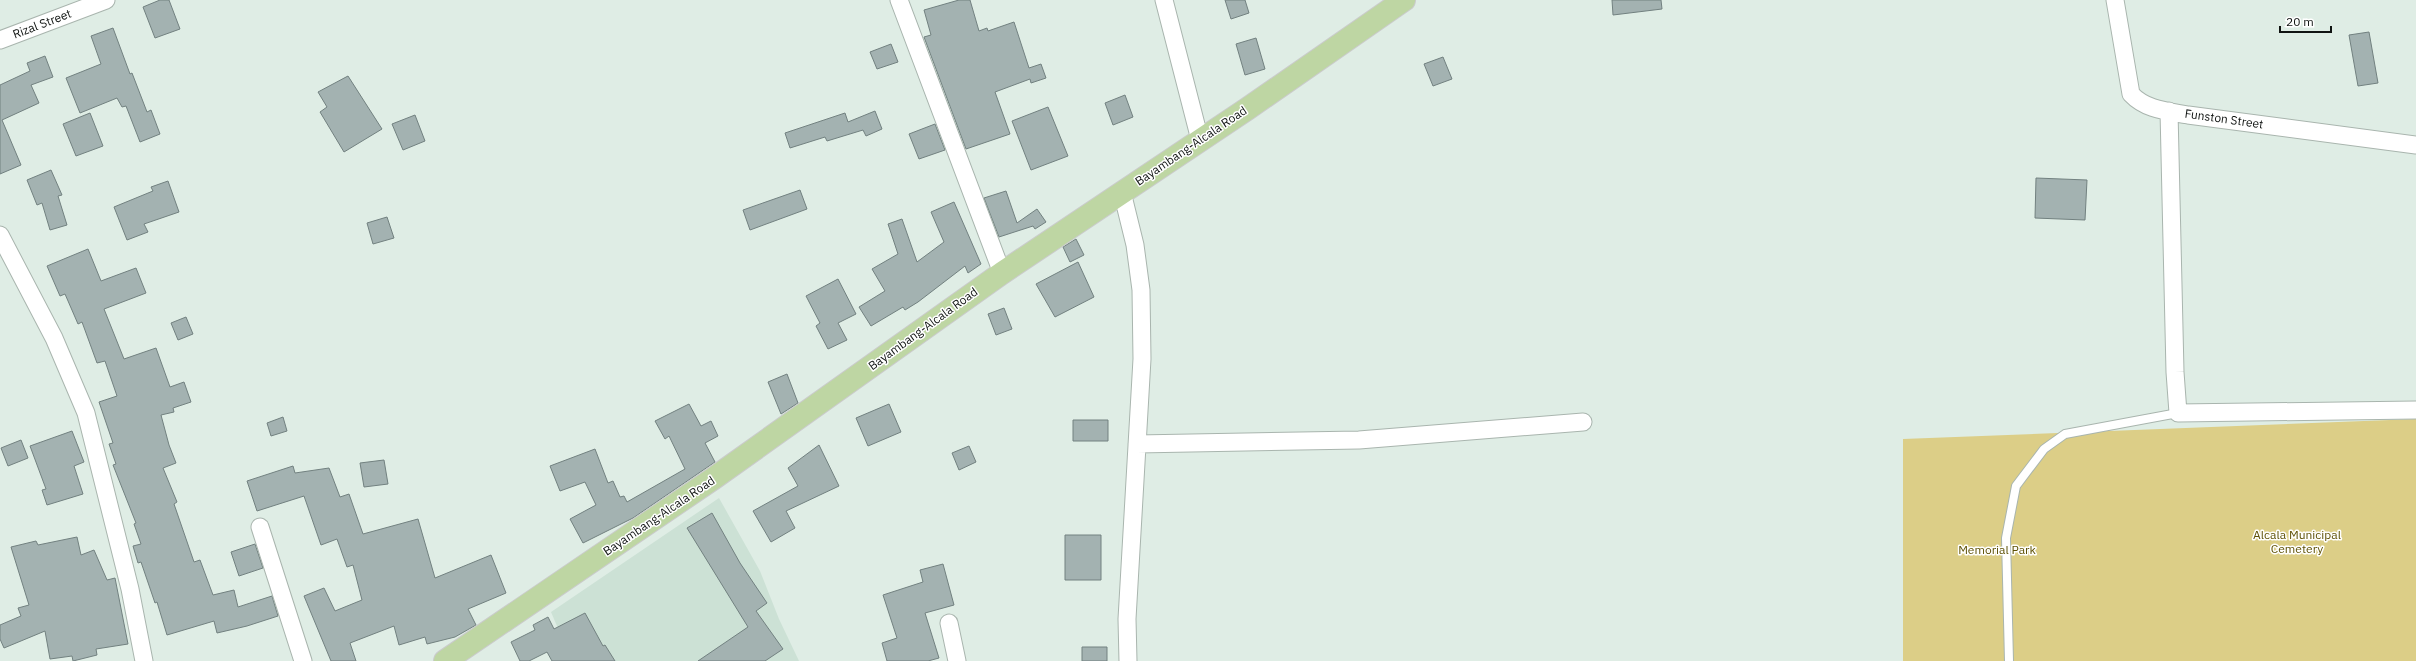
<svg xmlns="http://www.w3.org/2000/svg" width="2416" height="661" viewBox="0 0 2416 661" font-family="'IBM Plex Sans',sans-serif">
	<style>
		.built { fill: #cce1d5 }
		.green { fill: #dcce87 }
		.building { fill: #a3b2b1; stroke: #728180 }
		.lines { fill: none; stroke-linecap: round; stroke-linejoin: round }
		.service-casing { stroke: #a9b5ae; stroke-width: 10 }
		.minor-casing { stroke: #a9b5ae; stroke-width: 19 }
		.primary-casing { stroke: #cacbcb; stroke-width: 24 }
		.service { stroke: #fff; stroke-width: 8 }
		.minor { stroke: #fff; stroke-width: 17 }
		.primary { stroke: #bed6a3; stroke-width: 22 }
		.labels { text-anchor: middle; stroke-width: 3; stroke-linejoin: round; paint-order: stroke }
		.street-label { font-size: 12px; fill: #101412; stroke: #fff }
		.park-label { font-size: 12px; fill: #5d5004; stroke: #fff }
	</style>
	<rect width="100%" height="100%" fill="#dfede5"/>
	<path class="built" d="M719,498L760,571L779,619L799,661H572L551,612Z"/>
	<path class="green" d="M2416,419V661H1903V439Z"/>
	<path class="building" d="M160,0H169L180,29L155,38L143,7Z
		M959,0H970L979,31L987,28L988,31L1014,22L1029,68L1041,64L1046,78L1031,83L1030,79L995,92L1010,134L966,149L924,37L931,35L924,10Z
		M1225,0H1245L1249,13L1231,19Z
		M1612,0H1661L1662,9L1613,15Z
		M113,28L130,74L132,73L147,112L151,110L160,134L140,142L126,106L122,107L117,98L80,113L66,78L101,64L91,36Z
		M2369,32L2378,83L2358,86L2349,35Z
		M1256,38L1265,69L1245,75L1236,44Z
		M891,44L898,62L877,69L870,52Z
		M45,56L53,77L31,85L39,103L2,120L21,165L0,174V85L30,71L27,63Z
		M1443,57L1452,79L1433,86L1424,64Z
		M348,76L382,129L344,152L320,112L327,107L318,92Z
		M1125,95L1133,117L1113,125L1105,103Z
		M1048,107L1068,156L1031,170L1012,121Z
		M875,111L882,129L866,136L863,130L827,141L825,137L790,148L785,133L845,113L848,122Z
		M90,113L103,146L76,156L63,124Z
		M415,115L425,141L403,150L392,124Z
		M935,124L945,150L919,159L909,134Z
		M51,170L62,195L58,196L67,225L50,230L42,203L37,205L27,180Z
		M2036,178L2087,180L2085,220L2035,218Z
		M168,181L179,212L144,224L148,232L127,240L114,207L153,191L151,187Z
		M800,190L807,209L750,230L743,210Z
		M1006,191L1017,223L1037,209L1046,222L1035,229L1033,226L999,237L984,198Z
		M954,202L981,264L968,273L965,266L918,302L905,310L903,307L871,326L859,307L885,291L872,269L898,254L888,224L902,219L917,262L944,242L931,212Z
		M387,217L394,238L373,244L367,223Z
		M1076,239L1084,255L1070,262L1063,247Z
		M88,249L101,281L136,268L146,293L104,309L124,359L156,348L170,387L184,382L191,402L173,408L174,412L161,415L169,445L176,463L163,468L177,502L174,504L194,562L200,560L213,595L234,590L238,607L272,596L278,616L247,626L217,633L214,621L167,635L157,602L155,603L141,562L138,563L133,546L141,544L134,524L136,523L113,465L116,464L109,444L113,443L99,402L117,396L105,361L97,363L82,322L78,324L65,294L60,296L47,266Z
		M1078,262L1094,297L1055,317L1036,284Z
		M838,279L856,314L838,323L847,340L828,349L816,326L820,323L806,296Z
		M1004,308L1012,329L996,335L988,314Z
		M186,317L193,334L178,340L171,323Z
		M787,374L798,403L781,414L768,382Z
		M689,404L701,426L711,421L718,436L705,443L715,462L633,518L583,543L570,519L596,505L585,482L560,491L550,466L595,449L608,483L613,481L620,497L624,496L627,502L685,469L669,436L665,439L655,421Z
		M889,404L901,432L868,446L856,418Z
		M283,417L287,431L271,436L267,423Z
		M1073,420H1108V441H1073Z
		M72,431L84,462L74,466L83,494L47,505L42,490L46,489L30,446Z
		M21,440L28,458L8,466L1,448Z
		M819,445L839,486L786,511L795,528L771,542L753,511L798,486L788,468Z
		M969,446L976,462L959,470L952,453Z
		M384,460L388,484L364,487L360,463Z
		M293,466L295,473L329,468L340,497L349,494L363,534L418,519L435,578L491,555L506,593L468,609L476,625L455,637L427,644L425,637L399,645L394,626L350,643L356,661H331L304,596L324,588L335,611L362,600L353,565L347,567L337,539L321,545L304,496L257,511L247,481Z
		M712,513L740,563L767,603L756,611L783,649L765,661H698L748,627L687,528Z
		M1065,535H1101V580H1065Z
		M77,537L81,555L94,550L107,580L115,578L128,644L96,649L97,655L73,661L72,656L50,659L45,631L4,648L0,639V625L21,616L18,608L29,605L11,547L36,541L38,545Z
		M255,544L263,568L239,576L231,552Z
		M943,564L954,605L925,613L939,658L928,661H887L882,643L897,638L883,595L923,582L920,570Z
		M585,613L603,646L605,645L615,661H552L547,652L529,661H520L511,642L535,630L533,625L548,617L554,629Z
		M1082,647H1107V661H1082Z"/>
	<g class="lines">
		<g class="service-casing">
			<path id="service" d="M2009,661L2006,538L2016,486L2044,449L2065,434L2178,413"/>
		</g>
		<g class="minor-casing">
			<path id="minor" d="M899,0L1002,273
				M1164,0L1200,140
				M2115,0L2131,94C2146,110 2167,111 2188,115L2416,145
				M0,40L106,0
				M2169,111L2175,372L2178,413L2416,410
				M1122,192L1135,245L1141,290L1142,359L1127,619L1128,661
				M0,235L54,338L86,413L130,589L144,661
				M1137,444L1359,440L1583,422
				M260,527L303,661
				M949,623L957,661"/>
		</g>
		<g class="primary-casing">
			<path id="primary" d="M445,661L714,478L1002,273L1247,109L1404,0"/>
		</g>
		<use href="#service" class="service"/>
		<use href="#minor" class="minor"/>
		<use href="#primary" class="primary"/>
	</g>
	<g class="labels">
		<g class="street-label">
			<text transform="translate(42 24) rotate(-21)" y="4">Rizal Street</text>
			<text transform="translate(2224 119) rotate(8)" y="4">Funston Street</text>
			<text transform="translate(1191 146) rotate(-34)" y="4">Bayambang-Alcala Road</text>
			<text transform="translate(923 329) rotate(-36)" y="4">Bayambang-Alcala Road</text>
			<text transform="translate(659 516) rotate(-34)" y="4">Bayambang-Alcala Road</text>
		</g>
		<g class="park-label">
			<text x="2297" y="539">Alcala Municipal<tspan x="2297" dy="14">Cemetery</tspan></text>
			<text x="1997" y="554">Memorial Park</text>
		</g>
	</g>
	<path d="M2280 26v6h51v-6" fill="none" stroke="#101412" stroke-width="2"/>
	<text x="2286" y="26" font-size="12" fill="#101412" stroke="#ffffff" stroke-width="3" paint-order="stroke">20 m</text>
</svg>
